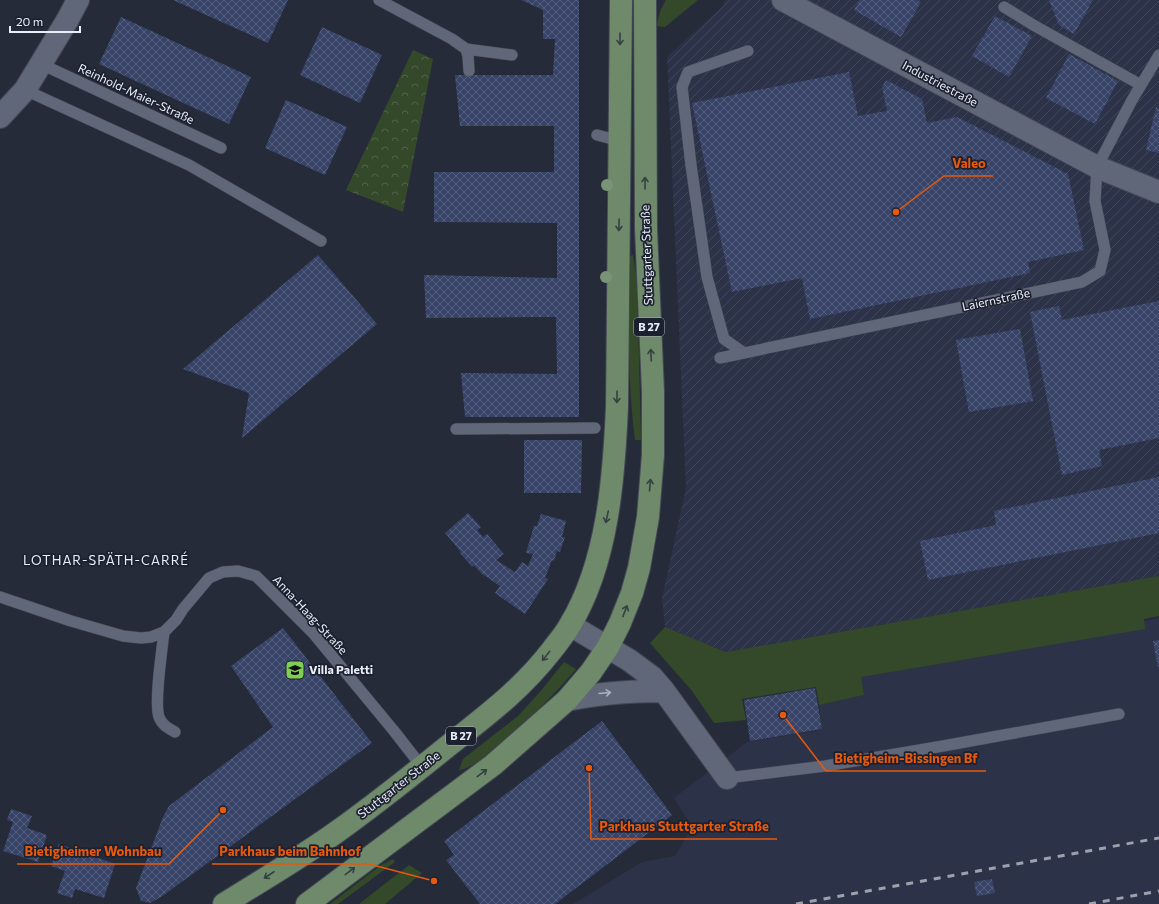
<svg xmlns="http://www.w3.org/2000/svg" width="1159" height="904" viewBox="0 0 1159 904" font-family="Commissioner,sans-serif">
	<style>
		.built { fill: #2c3348 }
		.industrial { fill: url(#industrial-furrows) }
		.green { fill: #34482a }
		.park { fill: url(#park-crowns) }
		.building { fill: url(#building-cross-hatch) }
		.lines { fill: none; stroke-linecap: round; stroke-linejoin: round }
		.lane-casing { stroke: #444855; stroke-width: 12 }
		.street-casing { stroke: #444855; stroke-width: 24 }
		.primary-casing { stroke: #444855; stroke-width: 24 }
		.lane { stroke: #606778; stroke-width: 11 }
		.street { stroke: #606778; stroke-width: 22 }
		.primary { stroke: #6e8a6a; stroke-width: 22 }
		.rail { stroke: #9ca1ac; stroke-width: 3; stroke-dasharray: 7 7; stroke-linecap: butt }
		.tree { fill: #799377 }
		.oneway { stroke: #354041 }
		.oneway2 { stroke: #acb1be }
		.labels { text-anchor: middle; stroke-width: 3.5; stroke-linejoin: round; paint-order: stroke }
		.shield { fill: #1c2130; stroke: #acb0bc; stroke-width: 1 }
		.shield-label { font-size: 11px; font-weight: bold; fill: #eaeef8 }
		.street-label { font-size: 12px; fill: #eaeef8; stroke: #1c2130 }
		.poi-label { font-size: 12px; font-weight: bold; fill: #eaeef8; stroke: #1c2130; text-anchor: start }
		.neighbourhood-label { font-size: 13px; letter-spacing: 1px; fill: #eaeef8; stroke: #1c2130 }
		.leader { fill: none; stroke: #e8590c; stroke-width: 1.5 }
		.callout-dot { fill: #e8590c; stroke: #1c2130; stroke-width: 1.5 }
		.callout-label { font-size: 13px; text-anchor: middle; font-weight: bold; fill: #e8590c; stroke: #1c2130; stroke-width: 3.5; stroke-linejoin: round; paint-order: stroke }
	</style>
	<defs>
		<pattern id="industrial-furrows" width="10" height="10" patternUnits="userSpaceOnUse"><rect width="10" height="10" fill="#2c3348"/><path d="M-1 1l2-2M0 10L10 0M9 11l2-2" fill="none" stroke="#40475a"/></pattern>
		<pattern id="park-crowns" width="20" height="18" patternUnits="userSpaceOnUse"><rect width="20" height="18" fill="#34482a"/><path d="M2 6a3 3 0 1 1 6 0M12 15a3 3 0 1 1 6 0" fill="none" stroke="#52634a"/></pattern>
		<pattern id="building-cross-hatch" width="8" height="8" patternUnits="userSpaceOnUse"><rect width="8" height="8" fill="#384368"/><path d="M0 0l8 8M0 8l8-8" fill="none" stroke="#555e7e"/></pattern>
	</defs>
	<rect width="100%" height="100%" fill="#262b3a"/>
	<path class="built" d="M1159,618V904H573L642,862L675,856L692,827L674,798L747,742L822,730L819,705L864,695L860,677Z"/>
	<path class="industrial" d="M726,0H1159V576L726,652L665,627L662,598L686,488L667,57L722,7Z"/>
	<path class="green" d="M666,0H698L665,27L656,26L661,9Z
		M633,255L637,279L641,440H635C627,380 629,320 629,260L630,256Z
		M1159,576V616L1144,619L1145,629L861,677L864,695L819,705L816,687L742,699L746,720L714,723L692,691L650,643L665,627L726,652Z
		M564,662L576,669C559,690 483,769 459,770L463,759L518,716L539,693Z
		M393,859L395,862L338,904H330L381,865Z
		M409,865L422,873L385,904H359Z"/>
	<path class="park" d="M413,50L433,59L403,212L346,190Z"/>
	<path class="building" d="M173,0H288L268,43Z
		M521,0H579V417H465L461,373L557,374L556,317L426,318L424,275L557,278V223L434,222V172H554V126H460L455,75H553L555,39H543V10Z
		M860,0H917L921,2L901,37L854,10Z
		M1049,0H1093L1074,34L1059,25Z
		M995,16L1032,36L1009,77L972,56Z
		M121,17L251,77L229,124L99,64Z
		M322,27L382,55L360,103L300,75Z
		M1069,54L1118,81L1095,124L1046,98Z
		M849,72L858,116L887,111L882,87L886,80L922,99L927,123L957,117L1068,174L1084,250L1028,262L1030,273L810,319L802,278L732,292L692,103Z
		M286,100L347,127L325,175L265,148Z
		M1156,107L1159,108V153L1146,150Z
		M318,255L377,324L242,438L249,393L183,369Z
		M1159,301V438L1099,450L1102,466L1062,475L1030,312L1059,306L1062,320Z
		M1020,329L1033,401L969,412L956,340Z
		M524,440H582L581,493H524Z
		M1159,477V533L928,580L920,541L996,525L994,511Z
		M468,513L481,527L477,530L483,537L487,534L504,554L496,560L515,572L522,562L528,566L533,554L526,553L534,526H537L541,514L566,521L562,537H565L560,552L557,551L554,561L552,560L545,578L548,579L525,614L495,593L500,586L481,573L474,565L472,567L460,553L461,552L445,533Z
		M283,628L372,743L161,897L150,903L141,901L136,888L163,817L169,806L273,727L231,666Z
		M1159,640V668H1158L1153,641Z
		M815,688L822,729L750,741L744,700Z
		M602,721L672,815L555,904H480L446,860L454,855L444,841Z
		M11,809L32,816L27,828L47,835L38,862L3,851L13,822L7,820Z
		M59,844L115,864L104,898L75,889L72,898L57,893L65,871L51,866Z
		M992,879L995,893L977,896L974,882Z"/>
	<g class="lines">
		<g class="lane-casing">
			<path id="lane" d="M379,0L452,39L466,49L512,55
				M1004,7L1035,26L1141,85
				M466,49L468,56L469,71
				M41,64L221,148
				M25,90L189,165L321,241
				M597,135L620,141
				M744,353L724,339L707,277L691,165L682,87L688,72L748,51
				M720,358L1082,282L1100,271L1105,250L1095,201L1097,167L1132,100L1159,55
				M456,429L595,428
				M0,597L71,621L123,636L141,638L151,637L164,632L176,620L183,609L209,578L223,572L238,571L256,576L313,633L394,731L422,767
				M164,632C162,650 154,703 159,717C162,725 168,728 175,732
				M727,778L825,766L943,746L1119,714"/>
		</g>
		<g class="street-casing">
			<path id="street" d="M783,0L1097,167L1159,192
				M0,117L25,90L68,19L78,0
				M570,625L629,660L652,677L664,691L727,778
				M567,700C599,693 631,691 664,691"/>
		</g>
		<g class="primary-casing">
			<path id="primary" d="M224,904C262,880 302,857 338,831C376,804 412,775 448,746C487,715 521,690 552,650C558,642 565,634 570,625C608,562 614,477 617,406L621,0
				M307,904L493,765L567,700L591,672L608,647L620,623L632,593L639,568L648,517L653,455V392L646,229L645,0"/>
		</g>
		<use href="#lane" class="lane"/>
		<use href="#street" class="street"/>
		<use href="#primary" class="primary"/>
		<path class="rail" d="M796,904L1159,838
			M1089,904L1159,891"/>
	</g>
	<g class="tree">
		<circle cx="607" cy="185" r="6"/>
		<circle cx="606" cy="277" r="6"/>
	</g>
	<defs><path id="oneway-shaft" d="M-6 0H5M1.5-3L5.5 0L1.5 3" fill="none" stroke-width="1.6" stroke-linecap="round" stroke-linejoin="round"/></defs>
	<g class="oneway">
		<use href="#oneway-shaft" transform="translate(620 39) rotate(90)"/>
		<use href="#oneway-shaft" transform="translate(645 183) rotate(-90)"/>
		<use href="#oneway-shaft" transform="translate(619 225) rotate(91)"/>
		<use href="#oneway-shaft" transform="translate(651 355) rotate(-93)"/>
		<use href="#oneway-shaft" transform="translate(617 397) rotate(91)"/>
		<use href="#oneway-shaft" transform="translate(650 485) rotate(-85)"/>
		<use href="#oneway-shaft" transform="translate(607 517) rotate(102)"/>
		<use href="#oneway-shaft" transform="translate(625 611) rotate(-69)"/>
		<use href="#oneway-shaft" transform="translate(546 656) rotate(128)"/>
		<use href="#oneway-shaft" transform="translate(482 773) rotate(-37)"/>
		<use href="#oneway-shaft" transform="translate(350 871) rotate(-37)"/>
		<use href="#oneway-shaft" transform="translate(269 875) rotate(147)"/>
	</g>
	<use class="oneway2" href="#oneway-shaft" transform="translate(605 693) rotate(-5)"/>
	<defs>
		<g id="school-square" transform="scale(1)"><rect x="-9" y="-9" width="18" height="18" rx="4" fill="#7fd052" stroke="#1c2130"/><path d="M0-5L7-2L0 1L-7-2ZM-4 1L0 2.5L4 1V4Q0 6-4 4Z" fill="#111"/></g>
	</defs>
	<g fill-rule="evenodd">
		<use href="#school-square" x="295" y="670"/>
	</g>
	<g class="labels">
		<g class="shield">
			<rect x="634" y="318" width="30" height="18" rx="3"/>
			<rect x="446" y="727" width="30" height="18" rx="3"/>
		</g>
		<g class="shield-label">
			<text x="649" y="331">B 27</text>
			<text x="461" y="740">B 27</text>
		</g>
		<g class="street-label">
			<text transform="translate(940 84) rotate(28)" y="4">Industriestraße</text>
			<text transform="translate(136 94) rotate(25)" y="4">Reinhold-Maier-Straße</text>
			<text transform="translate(647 255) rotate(-92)" y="4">Stuttgarter Straße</text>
			<text transform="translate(996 300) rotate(-12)" y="4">Laiernstraße</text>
			<text transform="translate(310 615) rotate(47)" y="4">Anna-Haag-Straße</text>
			<text transform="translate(399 785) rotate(-38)" y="4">Stuttgarter Straße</text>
		</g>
		<g class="poi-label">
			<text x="309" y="674">Villa Paletti</text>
		</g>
		<g class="neighbourhood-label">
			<text x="106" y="565">LOTHAR-SPÄTH-CARRÉ</text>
		</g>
	</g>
	<path class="leader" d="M896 212L944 176H993M783 715L826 771H986M589 768L591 839H777M223 810L169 864H17M434 881L369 864H212"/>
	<g class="callout-dot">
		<circle cx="896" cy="212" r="4"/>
		<circle cx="783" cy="715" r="4"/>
		<circle cx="589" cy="768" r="4"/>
		<circle cx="223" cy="810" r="4"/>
		<circle cx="434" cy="881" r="4"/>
	</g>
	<g class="callout-label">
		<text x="969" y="168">Valeo</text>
		<text x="906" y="763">Bietigheim-Bissingen Bf</text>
		<text x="684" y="831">Parkhaus Stuttgarter Straße</text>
		<text x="93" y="856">Bietigheimer Wohnbau</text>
		<text x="290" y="856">Parkhaus beim Bahnhof</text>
	</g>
	<path d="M10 26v6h70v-6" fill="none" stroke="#eaeef8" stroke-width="2"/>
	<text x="16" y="26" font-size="12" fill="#eaeef8" stroke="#1c2130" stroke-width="3" paint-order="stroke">20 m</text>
</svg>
